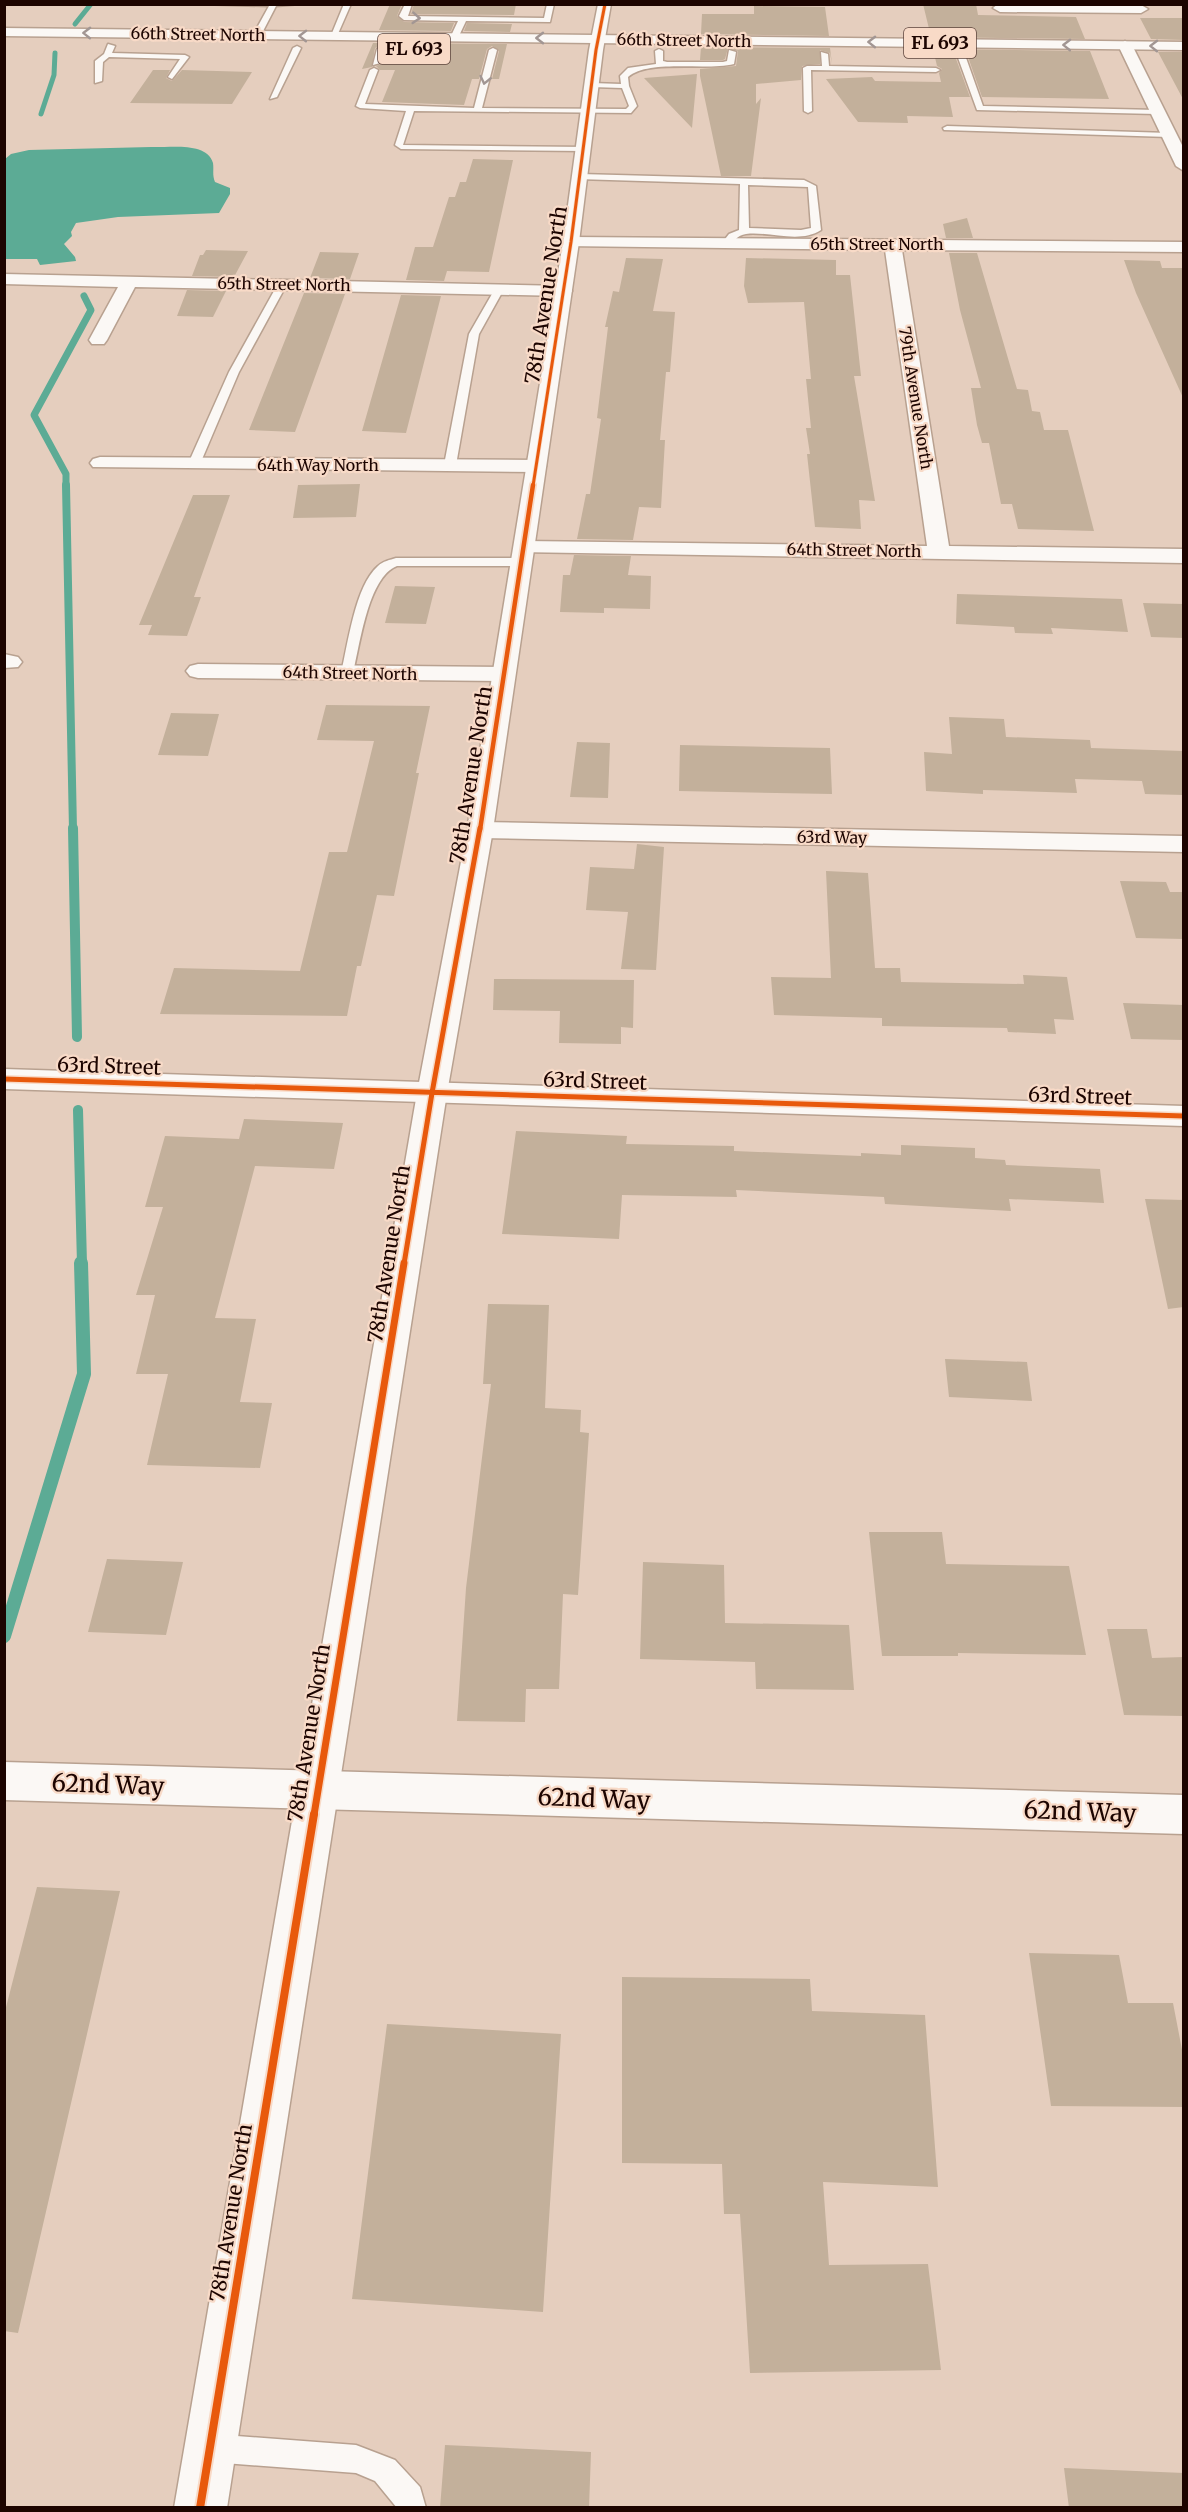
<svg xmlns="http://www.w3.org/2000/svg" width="1188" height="2512" viewBox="0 0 1188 2512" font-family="Merriweather,serif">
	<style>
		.water { fill: #5cab95 }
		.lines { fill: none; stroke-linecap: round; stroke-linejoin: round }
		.stream-far4 { stroke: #5cab95; stroke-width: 5 }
		.stream-far3 { stroke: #5cab95; stroke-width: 7 }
		.stream-far2 { stroke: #5cab95; stroke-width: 8 }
		.stream-far1 { stroke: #5cab95; stroke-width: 10 }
		.stream { stroke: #5cab95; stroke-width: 14 }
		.building { fill: #c3b09b }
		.lane-casing { stroke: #b8a190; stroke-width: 3 }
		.street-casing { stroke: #b8a190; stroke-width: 3 }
		.secondary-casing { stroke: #b8a190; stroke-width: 3 }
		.primary-casing { stroke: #b8a190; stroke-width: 3 }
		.lane { fill: #fbf8f5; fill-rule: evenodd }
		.street { fill: #fbf8f5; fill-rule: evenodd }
		.secondary { fill: #fbf8f5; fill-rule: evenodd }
		.primary { fill: #fbf8f5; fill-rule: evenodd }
		.cycleway-far4-casing { stroke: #f8dac7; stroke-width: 4.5 }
		.cycleway-far3-casing { stroke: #f8dac7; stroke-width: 8 }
		.cycleway-far2-casing { stroke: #f8dac7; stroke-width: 8 }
		.cycleway-far1-casing { stroke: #f8dac7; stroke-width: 10 }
		.cycleway-casing { stroke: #f8dac7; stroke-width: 12 }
		.cycleway-far4 { stroke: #e8590c; stroke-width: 3 }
		.cycleway-far3 { stroke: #e8590c; stroke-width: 4.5 }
		.cycleway-far2 { stroke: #e8590c; stroke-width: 5 }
		.cycleway-far1 { stroke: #e8590c; stroke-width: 7 }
		.cycleway { stroke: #e8590c; stroke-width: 8 }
		.oneway { stroke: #a29693 }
		.labels { text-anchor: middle; stroke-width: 4.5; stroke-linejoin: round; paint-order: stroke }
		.far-street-label { font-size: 16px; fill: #1c0400; stroke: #f8dac7 }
		.shield { fill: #f8dac7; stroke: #5e443c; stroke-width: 1.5 }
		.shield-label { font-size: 18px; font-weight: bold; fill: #1c0400 }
		.street-label { font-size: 20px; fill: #1c0400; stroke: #f8dac7 }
		.near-street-label { font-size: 24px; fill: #1c0400; stroke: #f8dac7 }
	</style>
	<rect width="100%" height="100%" fill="#e5cebe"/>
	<path class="water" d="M151,147C168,148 207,141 213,163C214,170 212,175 215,182L230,188V194L219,213L118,217L76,223L71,232L72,236L64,244L75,257L76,261L40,265L37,259H5V159L11,154L29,150Z"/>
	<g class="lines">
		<path class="stream-far4" d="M75,24L91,4
			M41,114L54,75L55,53"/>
		<path class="stream-far3" d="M66,486V474L34,415L91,310L84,296"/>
		<path class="stream-far2" d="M66,485L73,830"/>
		<path class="stream-far1" d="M73,828L77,1037
			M78,1110L82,1264"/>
		<path class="stream" d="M4,1636L84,1374L81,1263"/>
	</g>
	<path class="building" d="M390,4H402L397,16L404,22L454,23L451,31L379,30Z
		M414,4H516L514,15L411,14Z
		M923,4H976L978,15L1076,17L1085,39L931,37Z
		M754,6L825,7L829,36L701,34L702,14H754Z
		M1140,18H1184V40L1151,39Z
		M467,23L512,24L510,32L464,31Z
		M373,43L507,44L499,79H492L499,51L492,46L487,49L479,79H472L464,105L382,102L395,70H380L376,66L382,64L387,50L382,45L375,48L372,67L362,69Z
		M701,47L830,48L832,64L830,53L820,50V64L802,66L801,80L756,84V104L761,98L751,176H721L700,76V69L736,66L738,51L728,48L725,59L723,60H700Z
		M933,49L1090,51L1109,99L982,97L967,54L960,51L955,56L970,97H949L953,117L907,116L908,123L858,122L826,79L872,77L875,81L941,82L939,73L942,69L937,66Z
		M1158,52H1184V101Z
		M153,70H170L166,78L172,81L182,70L252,72L232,104L130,103Z
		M697,74L692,128L644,78Z
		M473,159L513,160L489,272L447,271L444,281L406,280L415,247H433L449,197H455L460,182H466Z
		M967,218L973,238H946L943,224Z
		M206,250L248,251L234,277L192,276L200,255H203Z
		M320,252L359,253L350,279L310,278Z
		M949,253H977L1017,389L1028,390L1032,411L1040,412L1044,430H1068L1094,531L1018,529L1012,504H1001L989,443H982L977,425L971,388H981L960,310Z
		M626,258L663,259L653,311L675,312L670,372H666L660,440H665L661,508L639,507L633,540L577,539L586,494H590L601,419L597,418L608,327H605L613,291L619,292Z
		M746,258L836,260V275H850L861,376H854L875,501L859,500L861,529L815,527L807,454H810L806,428H811L806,379H811L804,302L748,303L744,286Z
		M1124,260L1160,261L1162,268H1184V400L1136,293Z
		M187,290L226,291L213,317L177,316Z
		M304,293L345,294L295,432L249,430Z
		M401,295L441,296L406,433L362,431Z
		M360,484L356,517L293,518L298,485Z
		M193,495H230L194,597H201L187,636L148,635L152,625H139Z
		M574,555L631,556L628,575L651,576L650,609L604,608V613L560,612L563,575H570Z
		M395,586L435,587L426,624L385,623Z
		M957,594L1122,599L1128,632L1051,628L1053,634L1015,633L1014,627L956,624Z
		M1143,603L1184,604V638L1151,637Z
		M326,705L430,706L416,773H419L394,896L377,895L361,966H357L347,1016L160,1014L174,968L300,971L329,852H347L374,741L317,740Z
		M171,713L219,714L208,756L158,755Z
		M949,717L1004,719L1006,737L1090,740L1091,748L1184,751V795L1145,794L1142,781L1075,779L1077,793L983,790V794L926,791L924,752L952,754Z
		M577,742L610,743L608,798L570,797Z
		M680,745L830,748L832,794L679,791Z
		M637,844L664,847L656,970L621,969L628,912L586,910L590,867L634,869Z
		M826,871L868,873L875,968H900L901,982L1024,984L1023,975L1067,977L1074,1020L1054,1019L1056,1034L1008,1032L1007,1028L882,1026V1018L774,1015L771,977L831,978Z
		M1120,881L1166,882L1170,892H1184V939L1136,938Z
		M494,979L634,980L633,1028L621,1027V1044L559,1043L560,1011L493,1010Z
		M1123,1003L1184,1005V1040L1131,1039Z
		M244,1119L343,1123L334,1169L255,1166L215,1318L256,1319L240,1402L272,1403L260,1468L147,1465L168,1374H136L155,1295H136L163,1207H145L165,1136L239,1139Z
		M516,1131L627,1136L626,1144L734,1146V1151L861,1156V1153L901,1155V1145L975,1148V1158L1005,1160L1006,1165L1100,1169L1104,1203L1009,1199L1011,1211L885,1204L884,1197L736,1190L737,1197L622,1195L619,1239L502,1234Z
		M1145,1199L1184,1200V1307L1168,1309Z
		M488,1304L549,1305L545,1408L581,1410L580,1432L589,1433L578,1595L563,1594L559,1689H526L525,1722L457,1721L466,1588L491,1384H483Z
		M945,1359L1027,1362L1032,1401L949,1397Z
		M869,1532H942L946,1564L1069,1566L1086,1655L958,1653V1656H882Z
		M107,1559L183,1562L166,1635L88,1632Z
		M643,1562L724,1565L725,1623L849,1625L854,1690L756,1689L755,1662L640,1659Z
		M1107,1629H1147L1152,1658L1184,1657V1716L1124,1715Z
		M37,1887L120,1891L18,2333L4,2331V2015Z
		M1029,1953L1119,1955L1128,2003H1173L1184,2060V2107L1051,2106Z
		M622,1977L810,1979L812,2011L925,2015L938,2187L823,2182L829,2265L928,2264L941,2370L750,2373L740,2214H724L722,2164L622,2163Z
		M387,2024L561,2034L543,2312L352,2299Z
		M445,2445L591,2452L589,2508H440Z
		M1064,2468L1184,2473V2508H1069Z"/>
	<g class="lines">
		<g class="lane-casing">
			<path id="lane" d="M198,4H301L276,6L261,35L257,37L253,35L269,6Z
				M344,4H351L337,36L330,38Z
				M405,4H412L408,16L544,18L547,4H554L550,22L466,21L458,38L454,40L450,38L458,21L404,20L399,16Z
				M108,44L115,46L112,53L185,55L189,57L172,79L168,77L180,59L109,57L103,62L102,81L95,83V61L104,54Z
				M297,46L301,48L277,97L270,99L293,48Z
				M381,47L385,49L380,63L373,65L377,49Z
				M493,48L497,50L482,108L626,109L629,106L622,88L592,87L588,85L592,83L621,84L620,76L628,68L656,64L655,51L659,49L663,51V61L667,62H723L727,61L729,50L736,52L734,64C706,71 649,59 628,77L629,86L637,106L631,113L414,111L403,145L587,147V151H584L401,149L395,145L406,111L360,108L356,106L370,70L374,68L378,70L365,104L474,108L489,50Z
				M821,52L828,54L829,66L936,68L940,70L936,72L811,70L812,111L808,113L804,111L803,68L807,66H822Z
				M961,53L965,55L983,106L1157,110L1161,112L1157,114L977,110L957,55Z
				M947,126L1169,133L1173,135L1169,137L944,130L943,128Z
				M580,174L804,180L816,186L821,230C800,244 769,231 746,234C737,235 734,242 727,246L722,243L729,234L739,230L740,184L577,179V175ZM748,185L808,187L811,228L801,230L749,228Z
				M279,282L287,284L239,372L200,464L194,467L190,466L188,464L229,372Z
				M496,287L504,289L479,334L456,465L454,467H446L444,465L469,334Z
				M396,558H522L528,562L522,566H397C368,577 360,645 353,673L347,677L342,676L341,673C348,644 355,586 378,566C383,561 390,560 396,558Z
				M211,2434L356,2445L395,2460L420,2487L426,2508H397L375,2481L356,2473L211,2462L201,2458L197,2448L201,2438Z"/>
		</g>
		<g class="street-casing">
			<path id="street" d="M998,4L1141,5L1148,9L1141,13L1000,12L993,8Z
				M1125,41L1132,45L1184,149V171L1176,166L1118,45Z
				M571,237L1184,242V252L902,250L949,546L1184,549V563L517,552L514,547L517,542L525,541L927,546L885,250L565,246L563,242L565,238Z
				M4,274L563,286L569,287L572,291L569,295L563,296L135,287L107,340L104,344H92L89,340L118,287L4,284Z
				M100,457L536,460L543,462L546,466L543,470L536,472L93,467L90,463L93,459Z
				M4,654L18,657L22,662L18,667L4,668Z
				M198,664L503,667L511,669L515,674L511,679L503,681L198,678L190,676L186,671L190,666Z
				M480,822L1184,836V852L480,838L471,836L467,830L471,824Z
				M4,1069L1184,1106V1126L4,1089Z
				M4,1762L1184,1795V1834L4,1800Z"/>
		</g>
		<g class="secondary-casing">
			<path id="secondary" d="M598,4H611L603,50L579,242L493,830L447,1093L227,2508H174L417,1093L467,830L563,242L589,50Z"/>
		</g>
		<g class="primary-casing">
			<path id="primary" d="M4,28L1184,42V50L4,36Z"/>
		</g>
		<use href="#lane" class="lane"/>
		<use href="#street" class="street"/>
		<use href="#secondary" class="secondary"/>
		<use href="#primary" class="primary"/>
		<g class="cycleway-far4-casing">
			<path id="cycleway-far4" d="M533,486L571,242L596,50L605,4"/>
		</g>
		<g class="cycleway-far3-casing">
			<path id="cycleway-far3" d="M480,830L533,485"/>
		</g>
		<g class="cycleway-far2-casing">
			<path id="cycleway-far2" d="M4,1079L1184,1116
				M404,1264L432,1093L480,828"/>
		</g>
		<g class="cycleway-far1-casing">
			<path id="cycleway-far1" d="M314,1815L404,1263"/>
		</g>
		<g class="cycleway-casing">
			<path id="cycleway" d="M200,2508L314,1814"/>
		</g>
		<use href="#cycleway-far4" class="cycleway-far4"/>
		<use href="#cycleway-far3" class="cycleway-far3"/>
		<use href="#cycleway-far2" class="cycleway-far2"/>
		<use href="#cycleway-far1" class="cycleway-far1"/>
		<use href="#cycleway" class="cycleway"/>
	</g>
	<defs><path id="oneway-chevron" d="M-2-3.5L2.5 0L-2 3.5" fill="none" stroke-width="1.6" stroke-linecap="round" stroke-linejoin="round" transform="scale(1.5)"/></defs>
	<g class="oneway">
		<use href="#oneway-chevron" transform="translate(416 18) rotate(4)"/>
		<use href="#oneway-chevron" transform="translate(87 33) rotate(-179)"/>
		<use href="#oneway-chevron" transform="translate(303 36) rotate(-179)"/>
		<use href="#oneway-chevron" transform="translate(540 38) rotate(-180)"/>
		<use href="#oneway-chevron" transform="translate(872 42) rotate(-179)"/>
		<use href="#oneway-chevron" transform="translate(1067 45) rotate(-179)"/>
		<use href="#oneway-chevron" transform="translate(1154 46) rotate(-179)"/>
		<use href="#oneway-chevron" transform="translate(485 80) rotate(103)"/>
	</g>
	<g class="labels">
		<g class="far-street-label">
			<text transform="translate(198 34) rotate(1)" y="6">66th Street North</text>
			<text transform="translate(684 40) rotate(1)" y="6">66th Street North</text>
			<text x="877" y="250">65th Street North</text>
			<text transform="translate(284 284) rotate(1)" y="6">65th Street North</text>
			<text transform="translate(916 398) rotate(81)" y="6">79th Avenue North</text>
			<text x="318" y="471">64th Way North</text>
			<text transform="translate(854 550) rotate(1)" y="6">64th Street North</text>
			<text transform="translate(350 673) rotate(1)" y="6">64th Street North</text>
			<text transform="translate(832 837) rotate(1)" y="6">63rd Way</text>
		</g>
		<g class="shield">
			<rect x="904" y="28" width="72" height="30" rx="4.5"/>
			<rect x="378" y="34" width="72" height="30" rx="4.5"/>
		</g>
		<g class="shield-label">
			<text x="940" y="49">FL 693</text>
			<text x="414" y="55">FL 693</text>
		</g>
		<g class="street-label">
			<text transform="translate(546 295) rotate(-81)" y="7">78th Avenue North</text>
			<text transform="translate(471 775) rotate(-81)" y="7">78th Avenue North</text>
			<text transform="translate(109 1066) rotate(2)" y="7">63rd Street</text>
			<text transform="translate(595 1081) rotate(2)" y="7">63rd Street</text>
			<text transform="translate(1080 1096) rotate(2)" y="7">63rd Street</text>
			<text transform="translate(389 1254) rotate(-81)" y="7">78th Avenue North</text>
			<text transform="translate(309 1733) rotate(-81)" y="7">78th Avenue North</text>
			<text transform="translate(231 2213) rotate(-81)" y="7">78th Avenue North</text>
		</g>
		<g class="near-street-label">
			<text transform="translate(108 1785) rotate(2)" y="8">62nd Way</text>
			<text transform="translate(594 1799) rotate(2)" y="8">62nd Way</text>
			<text transform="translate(1080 1812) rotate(2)" y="8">62nd Way</text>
		</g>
	</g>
	<rect width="1188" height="2512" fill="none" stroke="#1c0400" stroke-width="12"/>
</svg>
